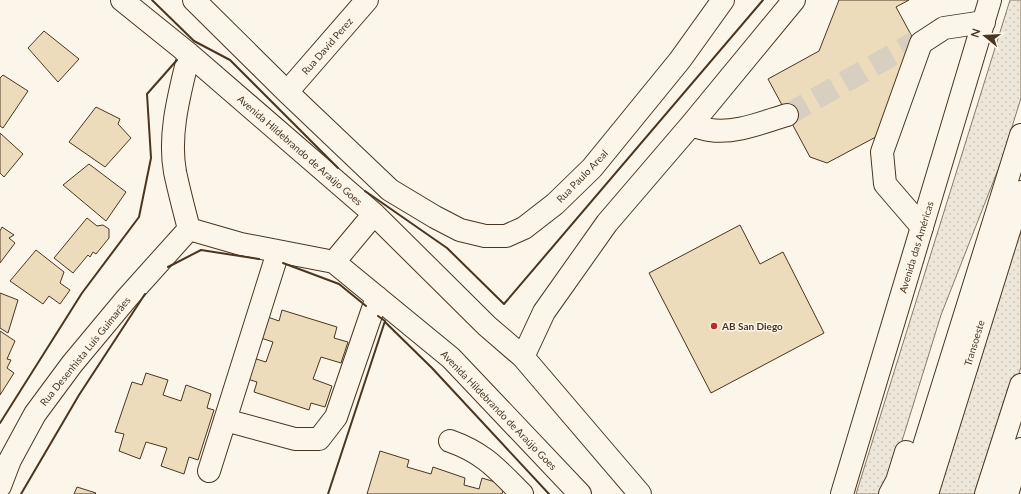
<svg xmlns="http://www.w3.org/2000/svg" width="1021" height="494" viewBox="0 0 1021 494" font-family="Lato,sans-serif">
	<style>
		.grass { fill: url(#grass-dots); stroke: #887966 }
		.building { fill: #ecdcbc; stroke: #4a3520 }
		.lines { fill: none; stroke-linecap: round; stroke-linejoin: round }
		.minor-tunnel { stroke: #d8cfc1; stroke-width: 22; stroke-dasharray: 22 11; stroke-linecap: butt }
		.minor-casing { stroke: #4a3520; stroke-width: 24 }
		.major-casing { stroke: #4a3520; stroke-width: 24 }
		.highway-casing { stroke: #4a3520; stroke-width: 24 }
		.minor { stroke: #fbf6e9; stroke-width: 22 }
		.major { stroke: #fbf6e9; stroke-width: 22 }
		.highway { stroke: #fbf6e9; stroke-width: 22 }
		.wall { stroke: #4a3520; stroke-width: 2 }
		.poi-dot { fill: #c62828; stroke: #fbf6e9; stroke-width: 1.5 }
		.labels { text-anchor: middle; stroke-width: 3; stroke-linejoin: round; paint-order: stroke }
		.street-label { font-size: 10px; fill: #4a3520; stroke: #fbf6e9 }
		.poi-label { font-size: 10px; font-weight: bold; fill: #4a3520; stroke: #fbf6e9; text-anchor: start }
	</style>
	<defs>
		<pattern id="grass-dots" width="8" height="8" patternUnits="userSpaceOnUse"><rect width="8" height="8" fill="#ede6d9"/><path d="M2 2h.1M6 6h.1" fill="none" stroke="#cdc6ba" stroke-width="1.8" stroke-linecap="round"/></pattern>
	</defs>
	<rect width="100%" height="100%" fill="#fbf6e9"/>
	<path class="grass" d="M1010,0H1021V98L1001,162L941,315L897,457L880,494H856Z
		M1021,203V367L981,494H930Z"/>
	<path class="building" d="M839,0H909L896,7L915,42L887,131L827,163L810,157L768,79L819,51Z
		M44,31L79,59L58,82L28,48Z
		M3,75L28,91L3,128L0,126V78Z
		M96,107L120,119L118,124L131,138L105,167L69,142Z
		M0,133L23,154L4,177L0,173Z
		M89,164L126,192L106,221L63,185Z
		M87,218L97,226L103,225L109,229V238L96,254L93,252L90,257L88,255L73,273L54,258Z
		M740,225L760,264L783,252L824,333L711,393L649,273Z
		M2,227L14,235L9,238L15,243L0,263V231Z
		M36,250L64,272L60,283L70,290L60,304L49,296L43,304L10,281Z
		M0,293L18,300L8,333L0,328Z
		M282,310L337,327L334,338L348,342L341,363L321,357L313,379L332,386L325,407L311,403L309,410L254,392L257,382L244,378L250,357L266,362L273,342L258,337L265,316L279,321Z
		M0,331L15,341L7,359L11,360L7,368L14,373L0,395Z
		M146,373L168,380L163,395L181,401L186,385L211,394L207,408L214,410L198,460L189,457L184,474L161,466L167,448L146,442L140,459L119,451L124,434L115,432L132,382L142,385Z
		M380,451L409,460L407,467L431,474L433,467L465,478L464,485L479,489L482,478L505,485L502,494H367Z
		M77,487L96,493L95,494H74Z"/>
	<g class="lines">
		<path class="minor-tunnel" d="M787,115L915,42"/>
		<g class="minor-casing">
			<path id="minor" d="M122,0L189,54L374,214L487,326L523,357L640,494
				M194,0L287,92L390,190L435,217L460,230L485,236H506L524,228L555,204L592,168L680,60L723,0
				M189,54C180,92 168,133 175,172C179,191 184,210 189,229
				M287,92L367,0
				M691,125C697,127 703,129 710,130C735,134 763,122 787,115
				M922,227L885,184L882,152L921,43L944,28L984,22
				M189,229L241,244L334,262L451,358L580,494
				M334,262L374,214
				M523,357L544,312L607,223L691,125L794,0
				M225,420L295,439H319L336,417L377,297
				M450,441C484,453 497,469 522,494
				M209,471L278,252
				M0,486L10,460L35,414L72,364L127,298L189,229
				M927,494L1021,192
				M986,494L1021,385"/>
		</g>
		<g class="major-casing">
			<path id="major" d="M842,494L990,0"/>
		</g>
		<g class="highway-casing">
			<path id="highway" d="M890,494L897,481L906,452
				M909,494L1021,135
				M1007,494L1021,449"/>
		</g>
		<use href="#minor" class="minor"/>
		<use href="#major" class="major"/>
		<use href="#highway" class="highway"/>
		<path class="wall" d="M152,0L194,41L230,60L338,168
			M365,191L447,248L504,304L763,0
			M283,263L339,284L366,306
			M168,267L201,250L259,259
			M385,322L432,368L549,494
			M0,423L82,293L139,217L151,158L147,94L177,60
			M21,494L79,395L145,294
			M328,494L385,321L378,316"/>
	</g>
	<circle class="poi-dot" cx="714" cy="326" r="4"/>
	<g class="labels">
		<g class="street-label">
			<text transform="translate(327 46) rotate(-49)" y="4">Rua David Perez</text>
			<text transform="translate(300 150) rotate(41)" y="4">Avenida Hildebrando de Araújo Goes</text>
			<text transform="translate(582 176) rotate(-46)" y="4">Rua Paulo Areal</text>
			<text transform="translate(916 247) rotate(-73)" y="4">Avenida das Américas</text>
			<text transform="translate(974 343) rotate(-73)" y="4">Transoeste</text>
			<text transform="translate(85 351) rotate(-51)" y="4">Rua Desenhista Luís Guimarães</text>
			<text transform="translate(499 410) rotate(46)" y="4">Avenida Hildebrando de Araújo Goes</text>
		</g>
		<g class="poi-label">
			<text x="722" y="330">AB San Diego</text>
		</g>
	</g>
	<g transform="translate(985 36) rotate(288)" stroke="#fbf6e9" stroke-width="3" paint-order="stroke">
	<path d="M0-3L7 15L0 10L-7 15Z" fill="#4a3520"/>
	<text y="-6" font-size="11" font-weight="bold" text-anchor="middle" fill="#4a3520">N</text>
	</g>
</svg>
